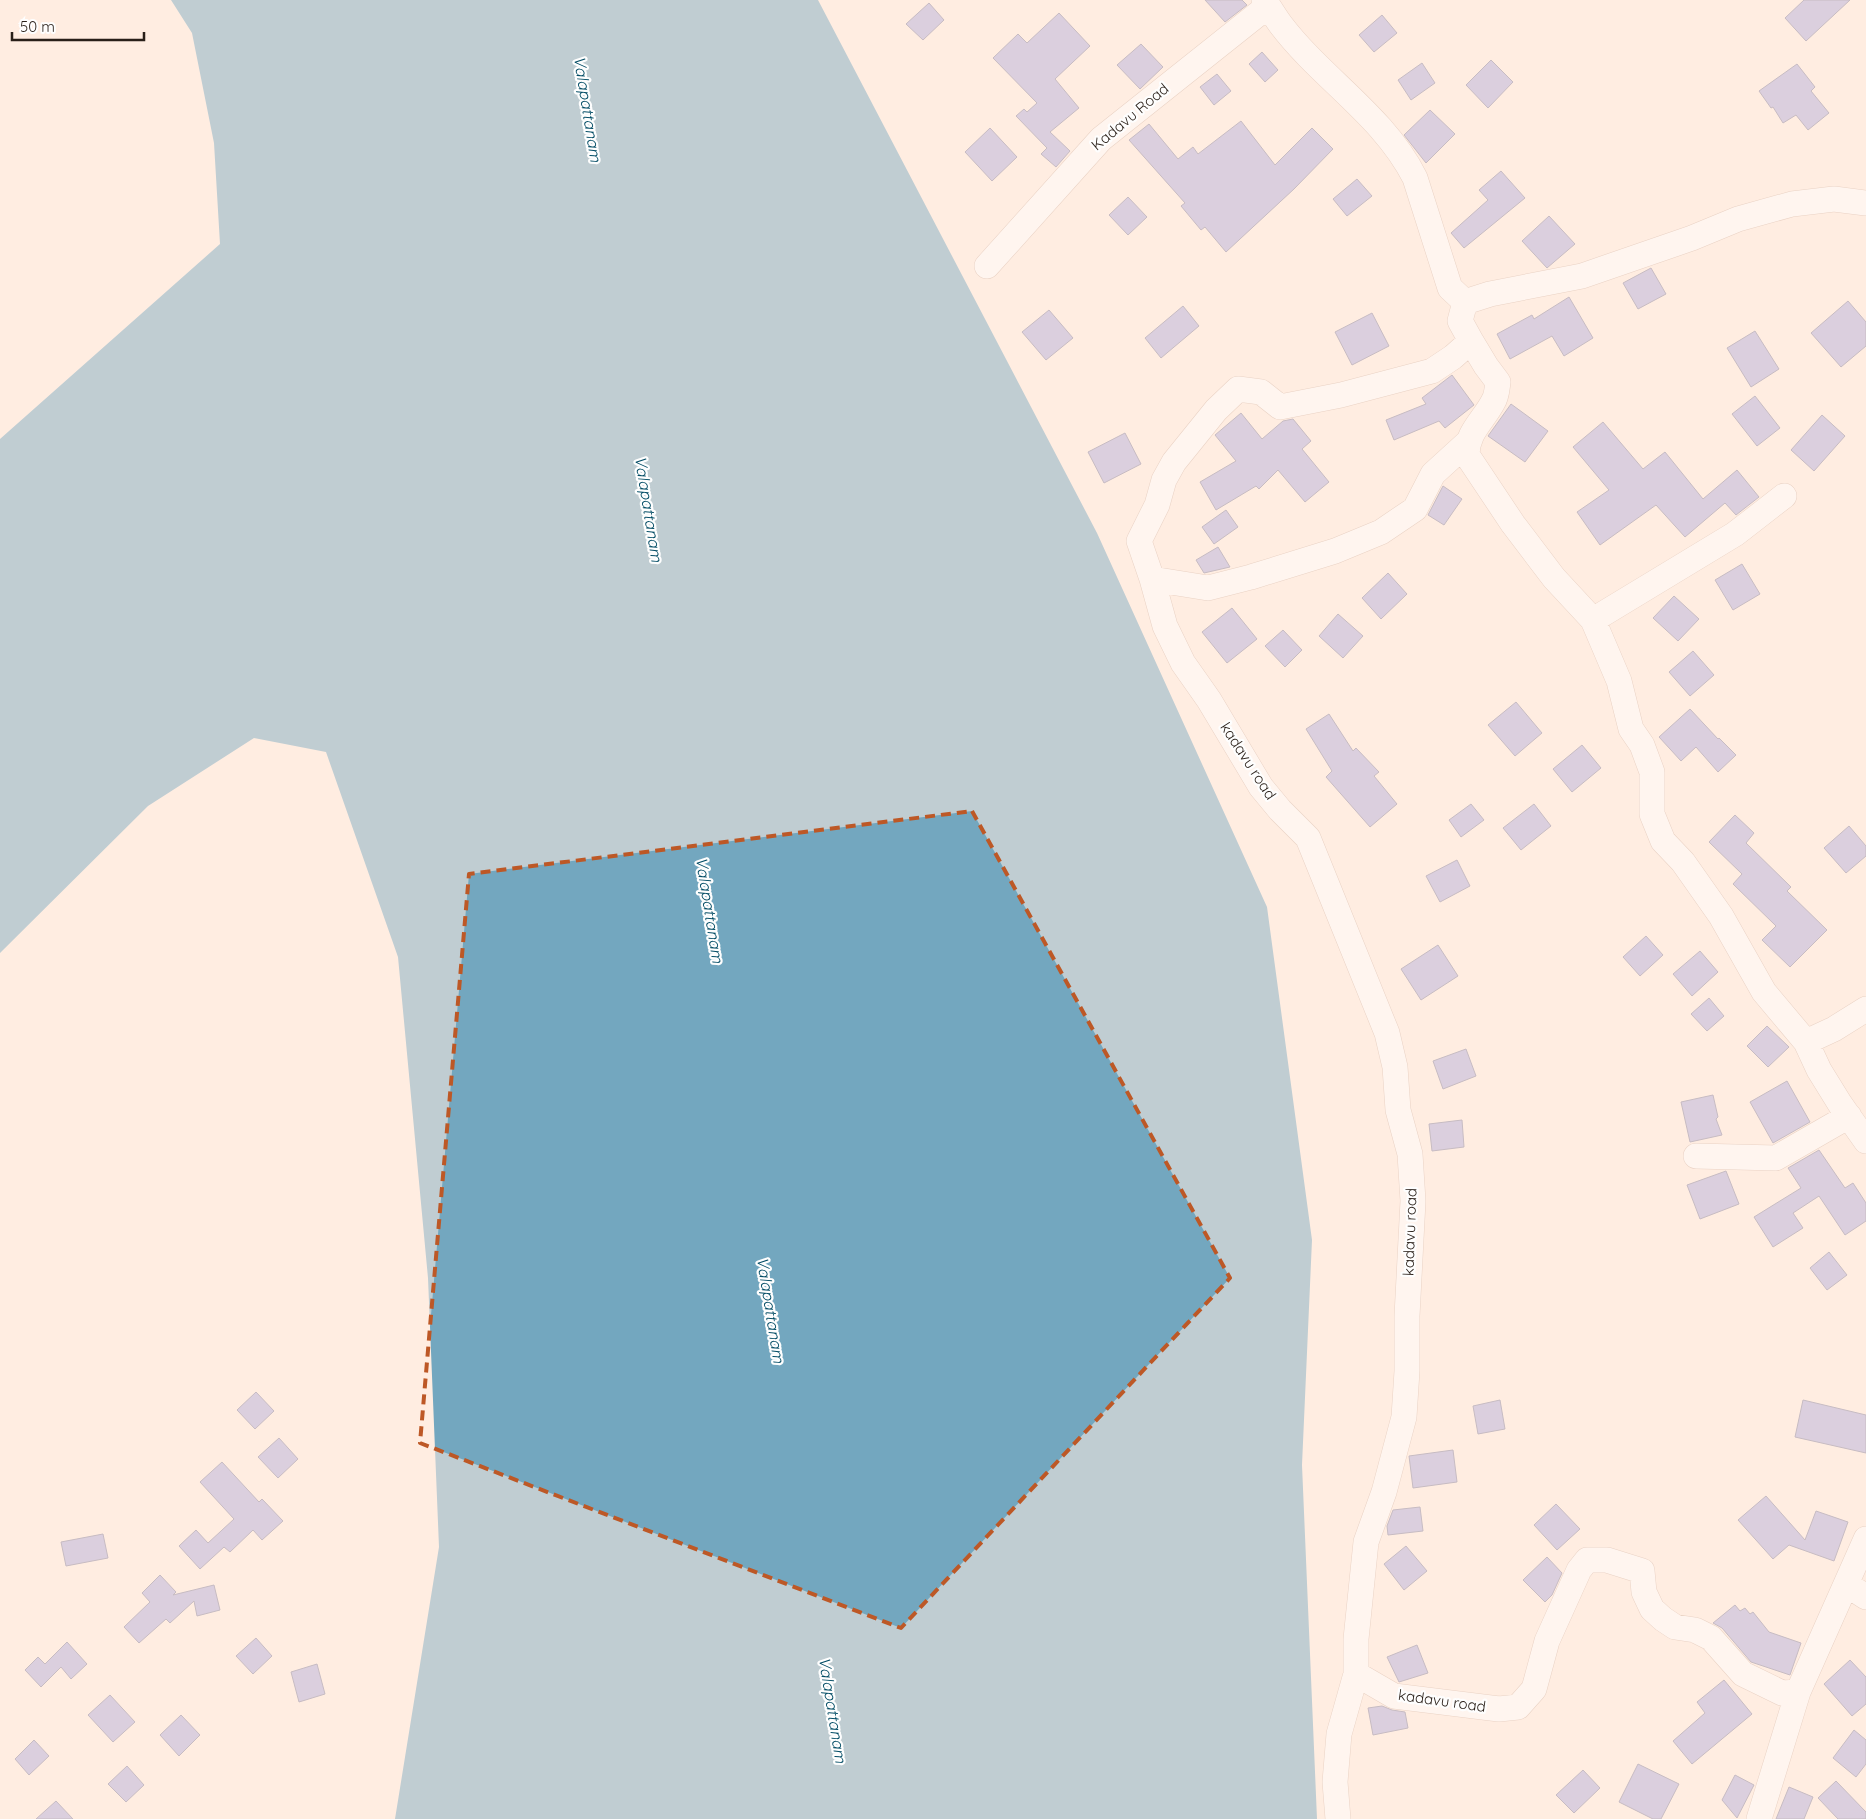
<svg xmlns="http://www.w3.org/2000/svg" width="1866" height="1819" viewBox="0 0 1866 1819" font-family="Quicksand,sans-serif">
	<style>
		.water { fill: #73a7bf }
		.building { fill: #b0acd9; stroke: #83809c }
		.lines { fill: none; stroke-linecap: round; stroke-linejoin: round }
		.minor-casing { stroke: #d0b3a1; stroke-width: 26 }
		.minor { stroke: #fff; stroke-width: 25 }
		.marked { fill: none; stroke: #bd5826; stroke-width: 4; stroke-dasharray: 10 6; stroke-linejoin: round }
		.labels { text-anchor: middle; stroke-width: 4.5; stroke-linejoin: round; paint-order: stroke }
		.street-label { font-size: 15px; fill: #291f18; stroke: #fefefe }
		.water-label { font-size: 16px; font-style: italic; fill: #004b64; stroke: #fefefe }
	</style>
	<rect width="100%" height="100%" fill="#ffede1"/>
	<path class="water" d="M171,0H818L1097,533L1267,907L1312,1240L1302,1465L1317,1819H395L439,1547L428,1278L398,957L326,752L254,738L148,806L0,953V439L220,244L214,143L192,33Z"/>
	<path class="building" d="M1205,0H1242L1247,5L1225,22Z
		M1804,0H1850L1806,41L1785,18Z
		M929,3L944,20L923,40L906,24Z
		M1059,13L1090,46L1055,79L1079,108L1050,132L1070,151L1056,167L1041,154L1047,148L1016,116L1024,109L1027,112L1037,103L993,58L1018,34L1027,43Z
		M1382,15L1397,33L1374,52L1359,35Z
		M1141,44L1163,67L1140,89L1117,65Z
		M1262,52L1278,70L1265,82L1249,64Z
		M1491,60L1513,82L1488,108L1466,85Z
		M1422,63L1435,83L1411,100L1398,80Z
		M1797,64L1815,87L1811,91L1829,113L1808,130L1796,115L1783,123L1773,107L1771,108L1759,91Z
		M1217,74L1231,91L1214,105L1200,87Z
		M1430,110L1455,134L1426,163L1404,135Z
		M1241,121L1275,165L1312,128L1333,149L1294,189L1226,252L1205,227L1201,230L1181,206L1185,203L1129,140L1149,124L1178,159L1193,147L1198,154Z
		M990,128L1017,157L992,181L965,152Z
		M1501,171L1525,198L1464,248L1451,233L1488,200L1479,190Z
		M1357,179L1372,196L1347,216L1333,199Z
		M1128,197L1147,217L1128,235L1109,215Z
		M1549,216L1575,244L1547,268L1522,241Z
		M1651,268L1666,294L1638,309L1623,283Z
		M1569,297L1593,338L1564,356L1552,336L1510,359L1497,334L1532,315L1534,319Z
		M1848,301L1866,322V346L1841,367L1811,333Z
		M1183,306L1199,326L1161,358L1145,338Z
		M1049,310L1073,338L1046,360L1022,332Z
		M1372,313L1389,346L1352,365L1335,332Z
		M1755,331L1779,369L1751,387L1727,348Z
		M1452,375L1474,405L1445,428L1439,421L1394,440L1386,420L1426,404L1422,398Z
		M1755,396L1780,428L1757,446L1732,414Z
		M1511,404L1548,431L1525,462L1488,436Z
		M1241,413L1262,439L1283,421L1293,419L1311,441L1302,449L1329,482L1305,502L1278,470L1259,489L1256,486L1216,510L1200,482L1236,461L1215,435Z
		M1822,415L1845,436L1814,471L1791,450Z
		M1603,422L1643,469L1665,452L1703,499L1737,470L1759,497L1736,515L1725,503L1685,537L1656,505L1600,545L1577,512L1609,490L1573,447Z
		M1125,433L1141,464L1104,483L1088,452Z
		M1443,486L1462,499L1444,525L1428,515Z
		M1226,510L1238,527L1214,544L1202,527Z
		M1218,547L1230,567L1204,573L1196,560Z
		M1742,564L1760,594L1733,610L1715,580Z
		M1388,573L1407,594L1381,619L1362,598Z
		M1674,596L1699,619L1678,641L1653,618Z
		M1232,608L1257,639L1227,663L1202,632Z
		M1338,614L1363,636L1343,658L1319,636Z
		M1283,630L1302,650L1285,667L1265,646Z
		M1693,651L1714,675L1690,696L1669,672Z
		M1516,702L1542,733L1515,756L1488,725Z
		M1690,709L1718,739L1719,738L1736,755L1718,772L1696,747L1681,761L1659,737Z
		M1329,714L1353,751L1356,748L1379,772L1374,776L1397,804L1370,827L1326,777L1332,771L1306,729Z
		M1582,745L1601,768L1572,792L1553,769Z
		M1471,804L1484,820L1461,837L1449,820Z
		M1534,804L1551,826L1521,850L1503,828Z
		M1735,815L1754,833L1746,843L1791,887L1787,891L1827,930L1790,967L1762,940L1776,926L1733,884L1742,874L1709,842Z
		M1849,826L1866,846V856L1846,873L1824,848Z
		M1457,860L1470,886L1440,902L1426,876Z
		M1646,936L1663,955L1640,976L1623,957Z
		M1438,945L1458,976L1421,1000L1401,969Z
		M1700,951L1718,972L1692,996L1673,974Z
		M1709,998L1724,1016L1707,1031L1691,1014Z
		M1767,1026L1789,1047L1768,1067L1747,1046Z
		M1466,1049L1476,1076L1443,1089L1433,1061Z
		M1787,1081L1810,1122L1773,1143L1750,1102Z
		M1713,1095L1718,1117L1716,1119L1722,1135L1690,1142L1681,1102Z
		M1462,1120L1464,1147L1432,1151L1429,1124Z
		M1819,1150L1845,1188L1853,1183L1866,1203V1221L1845,1235L1819,1196L1793,1213L1803,1228L1773,1247L1754,1217L1801,1188L1788,1168Z
		M1726,1171L1739,1204L1700,1219L1687,1185Z
		M1829,1252L1847,1275L1827,1290L1810,1268Z
		M256,1392L274,1411L255,1429L237,1410Z
		M1500,1400L1505,1429L1478,1434L1473,1406Z
		M1803,1400L1866,1415V1453L1795,1437Z
		M279,1438L298,1459L278,1478L258,1457Z
		M1453,1450L1457,1482L1413,1488L1409,1456Z
		M222,1462L259,1502L262,1499L283,1521L262,1540L253,1530L230,1552L224,1547L200,1569L179,1546L196,1530L208,1543L234,1519L200,1482Z
		M1766,1496L1805,1540L1816,1511L1848,1522L1834,1561L1789,1545L1773,1559L1738,1520Z
		M1556,1504L1580,1529L1557,1550L1534,1525Z
		M1420,1507L1423,1531L1388,1535L1387,1526L1393,1510Z
		M103,1534L108,1558L66,1566L61,1542Z
		M1406,1546L1427,1571L1404,1590L1384,1564Z
		M1547,1557L1562,1573L1552,1595L1545,1602L1523,1580Z
		M160,1575L176,1592L173,1595L214,1585L220,1610L197,1616L194,1601L170,1623L166,1619L139,1643L124,1627L150,1602L142,1593Z
		M1735,1605L1740,1611L1745,1608L1750,1614L1753,1612L1769,1632L1801,1643L1790,1675L1751,1662L1722,1628L1713,1623Z
		M256,1638L272,1656L253,1674L236,1656Z
		M67,1642L87,1664L71,1679L61,1667L41,1687L25,1670L38,1657L45,1664Z
		M1417,1645L1428,1673L1399,1682L1387,1657Z
		M1850,1660L1866,1677V1704L1852,1716L1824,1684Z
		M317,1664L325,1694L299,1702L291,1672Z
		M1724,1680L1752,1714L1692,1764L1673,1741L1705,1713L1697,1702Z
		M110,1695L135,1722L113,1742L88,1715Z
		M1382,1706L1392,1710L1405,1712L1408,1728L1373,1735L1368,1708Z
		M181,1715L200,1735L179,1756L160,1735Z
		M1854,1730L1866,1740V1764L1856,1777L1833,1758Z
		M34,1740L49,1756L29,1775L15,1759Z
		M1638,1764L1679,1784L1661,1819H1653L1619,1802Z
		M127,1766L144,1785L126,1802L108,1784Z
		M1583,1770L1600,1788L1574,1813L1556,1795Z
		M1735,1775L1754,1785L1737,1818L1722,1800Z
		M1836,1781L1866,1812V1819H1838L1818,1798Z
		M1789,1787L1813,1797L1804,1819H1776Z
		M56,1801L73,1819H36Z"/>
	<g class="lines">
		<g class="minor-casing">
			<path id="minor" d="M1264,0C1270,8 1275,17 1281,25C1322,79 1384,116 1415,178L1450,288L1465,302L1490,294L1582,276L1692,238L1738,219L1792,204L1834,199L1866,203
				M987,266L1101,139L1268,6
				M1471,341L1486,366L1498,382C1497,388 1497,396 1493,402C1483,421 1467,432 1467,455L1513,524L1554,578L1593,620L1619,681L1631,729L1642,745L1652,772V814L1663,841L1683,862L1721,916L1764,992L1806,1042L1834,1029L1866,1009
				M1467,443L1433,474L1415,509L1381,532L1335,551L1251,577L1208,588L1152,579L1165,626L1183,663L1209,700L1261,787L1280,810L1308,838L1387,1033L1395,1067L1398,1110L1410,1154L1413,1201L1407,1316V1371L1404,1417L1384,1492L1366,1542L1356,1639V1674L1394,1696L1499,1709L1518,1707L1534,1689L1547,1641L1579,1570L1587,1560H1607L1642,1571L1644,1592L1652,1609L1663,1619L1675,1627L1695,1630L1711,1638L1743,1674L1782,1693L1798,1692
				M1152,579L1139,541L1157,505L1164,480L1174,462L1216,410L1238,389L1261,392L1280,407L1341,395L1432,371L1453,357L1471,341L1460,321L1465,302
				M1593,620L1735,534L1784,496
				M1806,1042L1819,1070L1840,1104L1866,1141
				M1696,1156L1776,1158L1849,1116
				M1846,1584L1866,1597
				M1338,1819L1335,1782L1339,1734L1356,1674
				M1759,1819L1798,1692L1866,1539"/>
		</g>
		<use href="#minor" class="minor"/>
	</g>
	<path d="M0 0H1866V1819H0ZM972,811L1230,1278L901,1628L420,1443L469,874Z" fill="#ffede1" fill-opacity=".55" fill-rule="evenodd"/>
	<path class="marked" d="M972,811L1230,1278L901,1628L420,1443L469,874Z"/>
	<g class="labels">
		<g class="street-label">
			<text transform="translate(1130 117) rotate(-40)" y="5">Kadavu Road</text>
			<text transform="translate(1248 761) rotate(57)" y="5">kadavu road</text>
			<text transform="translate(1410 1232) rotate(-88)" y="5">kadavu road</text>
			<text transform="translate(1442 1701) rotate(8)" y="5">kadavu road</text>
		</g>
		<g class="water-label">
			<text transform="translate(588 109) rotate(81)" y="6">Valapattanam</text>
			<text transform="translate(649 509) rotate(81)" y="6">Valapattanam</text>
			<text transform="translate(710 910) rotate(81)" y="6">Valapattanam</text>
			<text transform="translate(771 1310) rotate(81)" y="6">Valapattanam</text>
			<text transform="translate(833 1710) rotate(81)" y="6">Valapattanam</text>
		</g>
	</g>
	<path d="M12 32v8h132v-8" fill="none" stroke="#291f18" stroke-width="2.5"/>
	<text x="20" y="32" font-size="15" fill="#291f18" stroke="#fefefe" stroke-width="4" paint-order="stroke">50 m</text>
</svg>
